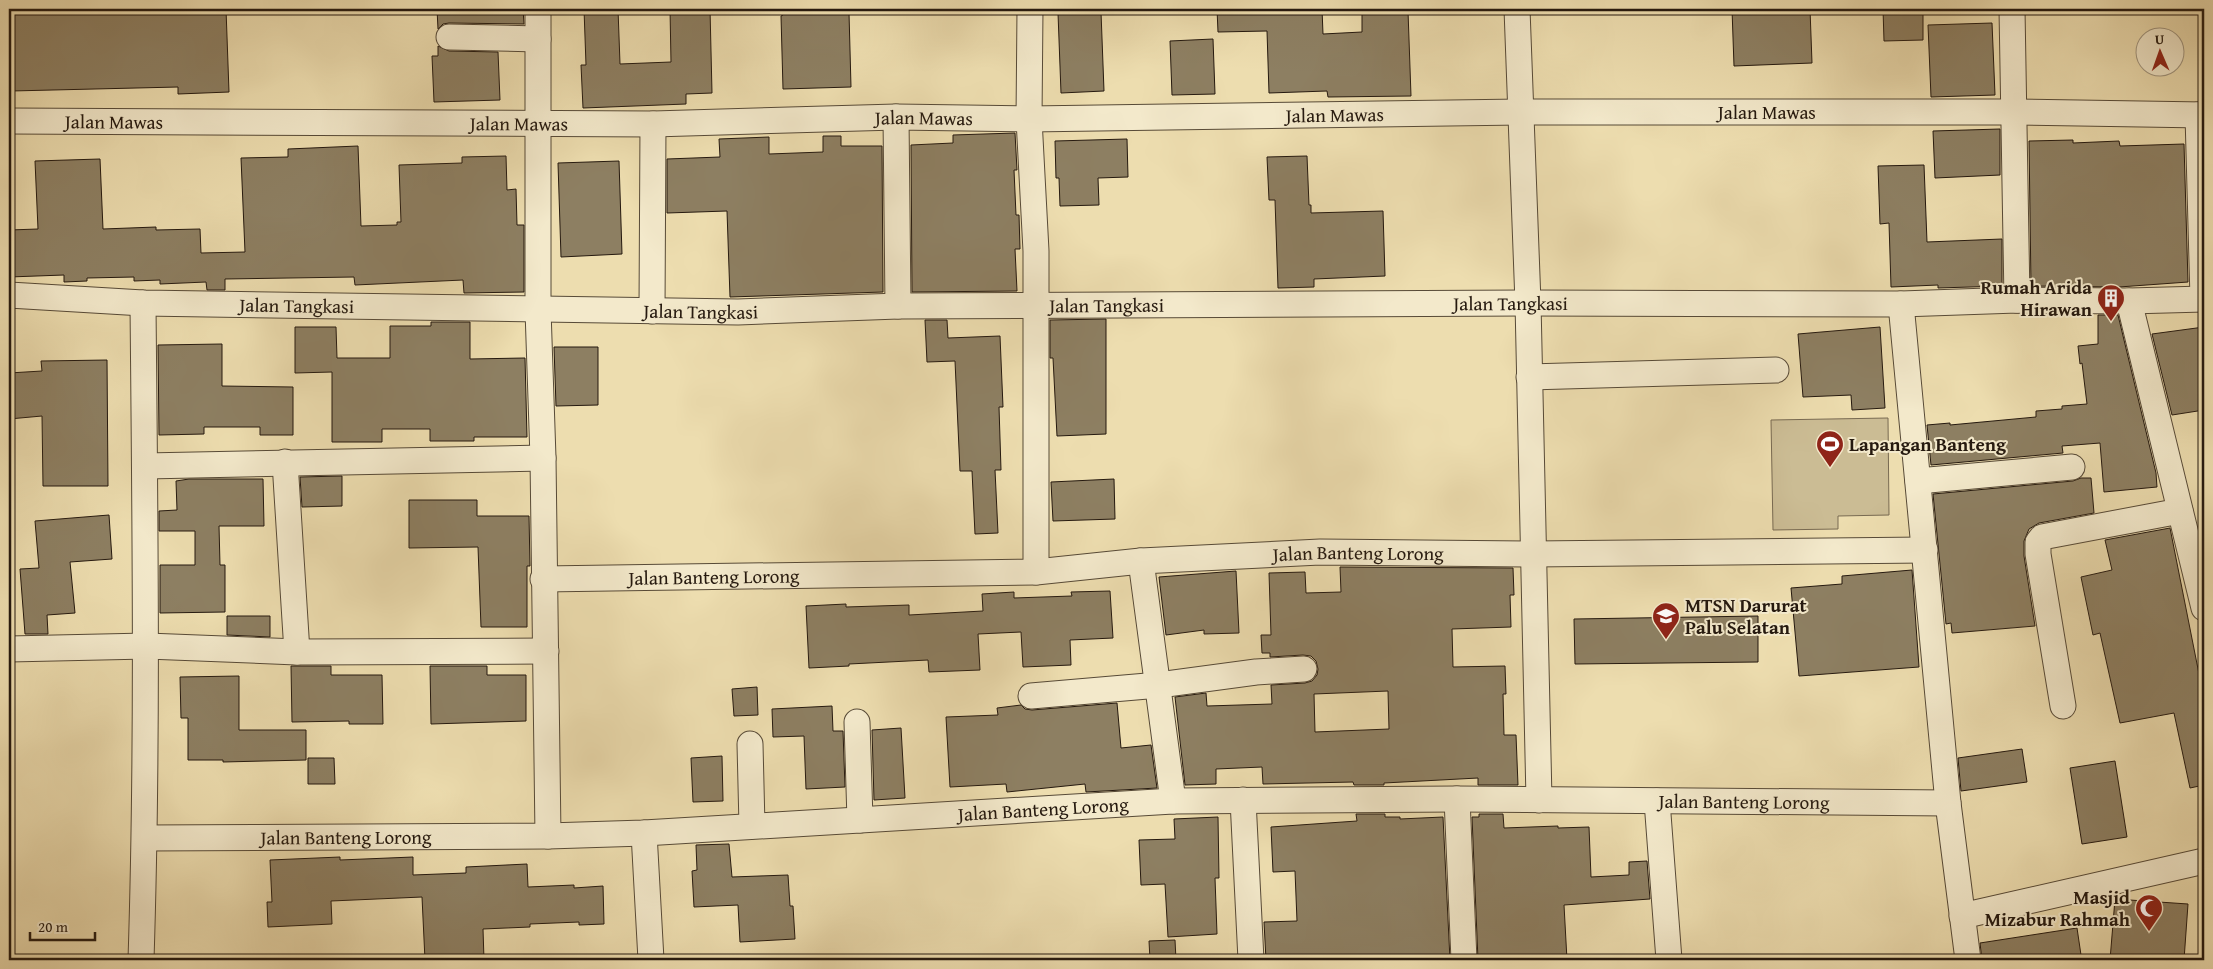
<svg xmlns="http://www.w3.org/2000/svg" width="2213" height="969" viewBox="0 0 2213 969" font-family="'Gentium Book Plus',serif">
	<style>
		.green { fill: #cbbc94; stroke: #786a52 }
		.building { fill: #8d7f62; stroke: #25190f; fill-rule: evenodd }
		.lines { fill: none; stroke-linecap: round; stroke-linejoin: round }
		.minor-casing { stroke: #574a37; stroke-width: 27 }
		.minor { stroke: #f3e9cb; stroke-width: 25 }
		.labels { text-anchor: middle; stroke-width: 4; stroke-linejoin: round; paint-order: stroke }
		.street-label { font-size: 19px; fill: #25190f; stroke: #f3e9cb }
		.poi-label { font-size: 19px; font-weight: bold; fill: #25190f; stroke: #f3e9cb; text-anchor: end }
	</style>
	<rect width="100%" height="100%" fill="#edddaf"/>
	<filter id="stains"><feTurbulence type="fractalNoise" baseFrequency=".004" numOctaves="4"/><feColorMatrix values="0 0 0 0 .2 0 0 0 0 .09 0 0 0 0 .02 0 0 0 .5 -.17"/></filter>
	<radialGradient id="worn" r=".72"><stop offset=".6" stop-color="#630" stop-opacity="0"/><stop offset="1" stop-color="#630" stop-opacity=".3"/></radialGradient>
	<path class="green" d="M1888,418L1889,515L1838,516V529L1773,530L1771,420Z"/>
	<path class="building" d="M47,9H93V11L226,9L229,92L178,94V87L11,91L9,10Z
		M437,9H523L524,24L449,23L443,24L438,29Z
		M584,9H618L620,64L671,62L670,9H710L712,93L686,94V104L583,108L581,65H586Z
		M783,9H817V14L849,13L851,87L783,89L781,16L783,15Z
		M1217,9H1322L1323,34L1362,32V12L1408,11L1411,96L1328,97L1327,91L1269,93L1267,31L1218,32Z
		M1732,9H1810L1812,63L1734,66Z
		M1883,9H1923V40L1884,41Z
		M1101,12L1104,91L1061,93L1058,13Z
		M1992,23L1995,95L1931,97L1928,25Z
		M1213,39L1215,94L1172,95L1170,41Z
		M438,46L449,51L498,52L500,100L434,102L432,56H438Z
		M2000,129V175L1935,178L1933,131Z
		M1015,133L1017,170H1014L1016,215H1019L1020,249H1015L1017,291L912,292L911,145L953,143V135Z
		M823,136H841V146H882L883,292L730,297L727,211L667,213V159L720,157L719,139L769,137V154L823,152Z
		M1127,139L1128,177L1098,178L1099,205L1060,206L1059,178H1056L1055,141Z
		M2073,140V143L2119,141L2120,146L2184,144L2188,282L2119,287L2031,286L2029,141Z
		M358,146L361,226L397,225V222H401L399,165L462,163V157L506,156L507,190L516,189L517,225H524V292L464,293L463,280L355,285L354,277L225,279V290H207L206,282L160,284V280L134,281V277L87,278V281L64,282V275L9,277V230L38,229L35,161L100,159L103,229L156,227V230L200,229L201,253L245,252L241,158L288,157V149Z
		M1307,156L1309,205H1311V213L1383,211L1385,276L1314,279V287L1278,288L1275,200H1269L1267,157Z
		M619,161L622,254L561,257L558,163Z
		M1924,165L1927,242L2002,239V286L1938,288V285L1891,287L1889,223L1880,224L1878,166Z
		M2098,315H2118L2156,473L2157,487L2104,492L2100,443L2062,446L2063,453L1931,465L1927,425L1950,423V425L2036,417V411L2062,409V406L2087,404L2082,363L2080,364L2078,346L2098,344Z
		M1106,319V434L1057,436L1053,358H1050V320Z
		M925,320H947L948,338L1000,336L1003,407H999L1001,470H995L998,533L975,534L972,471H960L955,361L927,362Z
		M431,322H470V359L525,358L527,437H474V441H430V429H382V442H332V372L295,373V327H336L337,358H390V326H431Z
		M1880,327L1885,408L1852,410L1851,395L1803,397L1798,334Z
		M2204,327V410L2172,415L2152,334Z
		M222,344V386L293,387V435H260V427H204V434L159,435L158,345Z
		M554,347H598V405L556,406Z
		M107,360L108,486H43L42,416L9,419V373L42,371L41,361Z
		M342,476V506L302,507L300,477Z
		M2081,478H2091L2094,513L2039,523L2029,529L2024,541V556L2035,626L1952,633L1951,623L1946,624L1933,494L2073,481Z
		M189,479H263L264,526H219L220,565H225V612L160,613V565H195V531H159V511L177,510L176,481Z
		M1114,479L1115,519L1053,521L1051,482Z
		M409,500H477V516H529L530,566H527V627H481L478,547L409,548Z
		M109,515L112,559L70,562L75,613L47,615L48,634H25L20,569L39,568L35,521Z
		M2170,528L2200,679L2204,678V785L2190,788L2174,713L2120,723L2100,633L2093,635L2081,577L2112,570L2105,540Z
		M1340,567L1513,568L1514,595H1510L1511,627L1452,629L1453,667L1505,666L1506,694H1503L1504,735H1516L1518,785H1478V778L1384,783V785H1354L1353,782L1263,784L1262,767L1216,769V784L1185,785L1175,697L1206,693L1207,706L1272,704L1271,685L1305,683L1312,681L1317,675L1318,669L1316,661L1311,656L1303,655L1270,657V653H1262L1261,635H1271L1269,573L1305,572L1306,593L1341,592ZM1388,691L1389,729L1315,732L1314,694Z
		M1912,570L1919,667L1799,676L1791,588L1842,584V576Z
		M1236,571L1239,633L1204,634V630L1166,635L1159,577Z
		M1110,591L1113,638L1070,640L1071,665L1023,667L1021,632L978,634L980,670L929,672L928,660L849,664V666L809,668L806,606L846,604V607L909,605V615L983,611L982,594L1014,592V598L1072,596L1071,592Z
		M227,616H270V637L227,635Z
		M1758,616V662L1575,664L1574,619Z
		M291,666H331V675H382L383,724H349V721L292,722Z
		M430,666H487V675H526V721L431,724Z
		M239,676V730H306V760L223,762V760H188V718H181L180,677Z
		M757,687L758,715L734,716L732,689Z
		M1117,703L1121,748L1151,745L1157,788L1086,792L1085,784L1007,792L1006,784L950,787L946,717L998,715L997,708L1021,705L1025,709L1032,710Z
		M832,706L833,731H843L845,787L806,789L804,736L773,737L772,709Z
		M901,728L905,798L874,800L872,730Z
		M2022,749L2027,782L1961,791L1958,758Z
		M722,756L723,801L693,802L691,758Z
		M308,758H334L335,784H308Z
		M2115,761L2127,837L2082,844L2070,768Z
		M1356,814H1385V817H1400V819L1443,817L1450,960H1266L1264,922L1297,921L1295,871L1273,872L1271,827L1357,821Z
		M1479,814H1503L1504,828L1558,826V828L1589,827L1591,877L1629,875V862L1647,861L1650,899L1564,905L1567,960H1478L1472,817H1479Z
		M1218,817L1219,878H1215L1217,934L1168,937L1165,884L1141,885L1139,840L1175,839L1174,819Z
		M729,844L732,877L788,875L790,906H793L795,939L740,942L738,905L694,907L692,871L697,870L696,845Z
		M340,857V860L413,857V875L466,873V867L527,864L528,887L574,885V888L603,886L604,924L579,925V922L530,924V927L483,929L484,960H425L422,897L331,901L332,924L268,927L267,902H272L270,860Z
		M2115,899L2188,904L2184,960H2110Z
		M2077,928L2081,955L2048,960H1982L1980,943Z
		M1175,940L1176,960H1150L1149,941Z"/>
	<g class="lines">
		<g class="minor-casing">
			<g id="minor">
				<path d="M538,9V310L543,458L548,836"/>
				<path d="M1030,9L1029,119L1036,251V572"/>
				<path d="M1517,9L1528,303L1539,800"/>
				<path d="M2012,9L2017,300"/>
				<path d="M449,37L538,39"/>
				<path d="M2198,115L2203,299"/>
				<path d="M896,117L898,306"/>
				<path id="s1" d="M9,121L653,124L896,117L1029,119L1521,112H2012L2204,115"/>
				<path id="s2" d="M9,295L143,303L738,312L898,306L1528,303L1901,304L2017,300L2129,301L2204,299"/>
				<path d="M2129,301L2204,608"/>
				<path d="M1901,304L1948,803L1968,960"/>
				<path d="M652,311L653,124"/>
				<path d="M1529,377L1776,370"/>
				<path d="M285,462L297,652"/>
				<path d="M145,466L543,458"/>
				<path d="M1918,481L2072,467"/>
				<path d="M1141,561L1173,801"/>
				<path id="s3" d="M543,579L1036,572L1141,561L1320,552L1532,554L1925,550"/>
				<path d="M9,649L147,646L297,652L546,651"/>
				<path d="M1031,696L1159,685L1256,672L1304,669"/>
				<path d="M2063,706L2038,554V542L2042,537L2180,511"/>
				<path d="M857,722L860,820"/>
				<path d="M750,744L752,826"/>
				<path d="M1457,799L1464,960"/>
				<path d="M1243,800L1251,960"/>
				<path d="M1657,801L1669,960"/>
				<path d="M644,833L651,960"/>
				<path id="s4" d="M145,838L548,836L644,833L1173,801L1457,799L1948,803"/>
				<path d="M1962,916L2204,861"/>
				<path d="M141,960C148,741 145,522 143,303"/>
			</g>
		</g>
		<use href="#minor" class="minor"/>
	</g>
	<defs>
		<g id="building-pin" transform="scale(1.4375)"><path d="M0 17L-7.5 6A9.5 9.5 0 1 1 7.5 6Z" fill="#8f2418" stroke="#f3e9cb"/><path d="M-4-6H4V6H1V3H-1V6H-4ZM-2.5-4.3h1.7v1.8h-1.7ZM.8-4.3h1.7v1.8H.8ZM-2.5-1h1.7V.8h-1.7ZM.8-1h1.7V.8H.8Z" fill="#fff"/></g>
		<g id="stadium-pin" transform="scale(1.4375)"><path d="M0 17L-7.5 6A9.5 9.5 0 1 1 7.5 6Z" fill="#8f2418" stroke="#f3e9cb"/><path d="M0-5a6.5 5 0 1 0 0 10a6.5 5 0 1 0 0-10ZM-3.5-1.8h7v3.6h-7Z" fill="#fff"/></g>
		<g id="school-pin" transform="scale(1.4375)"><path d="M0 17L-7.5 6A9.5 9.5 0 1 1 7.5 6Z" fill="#8f2418" stroke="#f3e9cb"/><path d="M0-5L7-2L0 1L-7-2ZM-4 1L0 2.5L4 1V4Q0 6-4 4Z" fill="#fff"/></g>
		<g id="mosque-pin" transform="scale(1.4375)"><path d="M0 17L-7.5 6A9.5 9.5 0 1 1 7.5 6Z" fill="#8f2418" stroke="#f3e9cb"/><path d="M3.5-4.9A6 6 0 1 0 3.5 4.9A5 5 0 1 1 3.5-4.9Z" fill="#fff"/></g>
	</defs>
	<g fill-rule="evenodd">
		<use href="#building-pin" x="2111" y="298"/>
		<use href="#stadium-pin" x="1830" y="444"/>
		<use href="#school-pin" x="1666" y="616"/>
		<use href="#mosque-pin" x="2149" y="908"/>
	</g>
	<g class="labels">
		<g class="street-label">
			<text dy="7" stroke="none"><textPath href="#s1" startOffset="1758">Jalan Mawas</textPath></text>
			<text dy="7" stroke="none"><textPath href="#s1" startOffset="1326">Jalan Mawas</textPath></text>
			<text dy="7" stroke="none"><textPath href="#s1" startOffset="915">Jalan Mawas</textPath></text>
			<text dy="7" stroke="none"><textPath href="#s1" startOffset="105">Jalan Mawas</textPath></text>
			<text dy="7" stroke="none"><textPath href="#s1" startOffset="510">Jalan Mawas</textPath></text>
			<text dy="7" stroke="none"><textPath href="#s2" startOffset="1502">Jalan Tangkasi</textPath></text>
			<text dy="7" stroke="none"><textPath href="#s2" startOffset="1098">Jalan Tangkasi</textPath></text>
			<text dy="7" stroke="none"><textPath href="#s2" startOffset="288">Jalan Tangkasi</textPath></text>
			<text dy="7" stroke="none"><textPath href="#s2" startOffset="692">Jalan Tangkasi</textPath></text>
			<text dy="7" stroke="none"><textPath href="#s3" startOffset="816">Jalan Banteng Lorong</textPath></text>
			<text dy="7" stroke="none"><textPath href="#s3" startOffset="171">Jalan Banteng Lorong</textPath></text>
			<text dy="7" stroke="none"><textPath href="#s4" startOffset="1600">Jalan Banteng Lorong</textPath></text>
			<text dy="7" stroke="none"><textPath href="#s4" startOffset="899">Jalan Banteng Lorong</textPath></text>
			<text dy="7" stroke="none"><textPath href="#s4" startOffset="201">Jalan Banteng Lorong</textPath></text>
		</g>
		<g class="poi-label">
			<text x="2092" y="294">Rumah Arida<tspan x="2092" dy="22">Hirawan</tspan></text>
			<text x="1849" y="451" text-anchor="start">Lapangan Banteng</text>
			<text x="1685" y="612" text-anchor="start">MTSN Darurat<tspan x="1685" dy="22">Palu Selatan</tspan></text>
			<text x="2130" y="904">Masjid<tspan x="2130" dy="22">Mizabur Rahmah</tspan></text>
		</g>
	</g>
	<rect width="2213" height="969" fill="none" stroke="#edddaf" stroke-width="30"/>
	<rect x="10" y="10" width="2193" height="949" fill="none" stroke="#25190f" stroke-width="2.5"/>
	<rect x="15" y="15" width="2183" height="939" fill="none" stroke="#25190f"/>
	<g transform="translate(2160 52) rotate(358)"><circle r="24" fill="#f3e9cb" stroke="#a19680"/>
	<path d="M0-4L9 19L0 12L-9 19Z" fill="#8f2418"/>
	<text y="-8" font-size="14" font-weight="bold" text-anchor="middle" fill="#25190f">U</text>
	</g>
	<path d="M30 932v8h65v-8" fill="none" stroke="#25190f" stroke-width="2.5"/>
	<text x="38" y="932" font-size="15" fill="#25190f" stroke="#f3e9cb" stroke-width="4" paint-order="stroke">20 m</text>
	<rect width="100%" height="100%" filter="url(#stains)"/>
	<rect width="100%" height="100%" fill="url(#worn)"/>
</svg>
